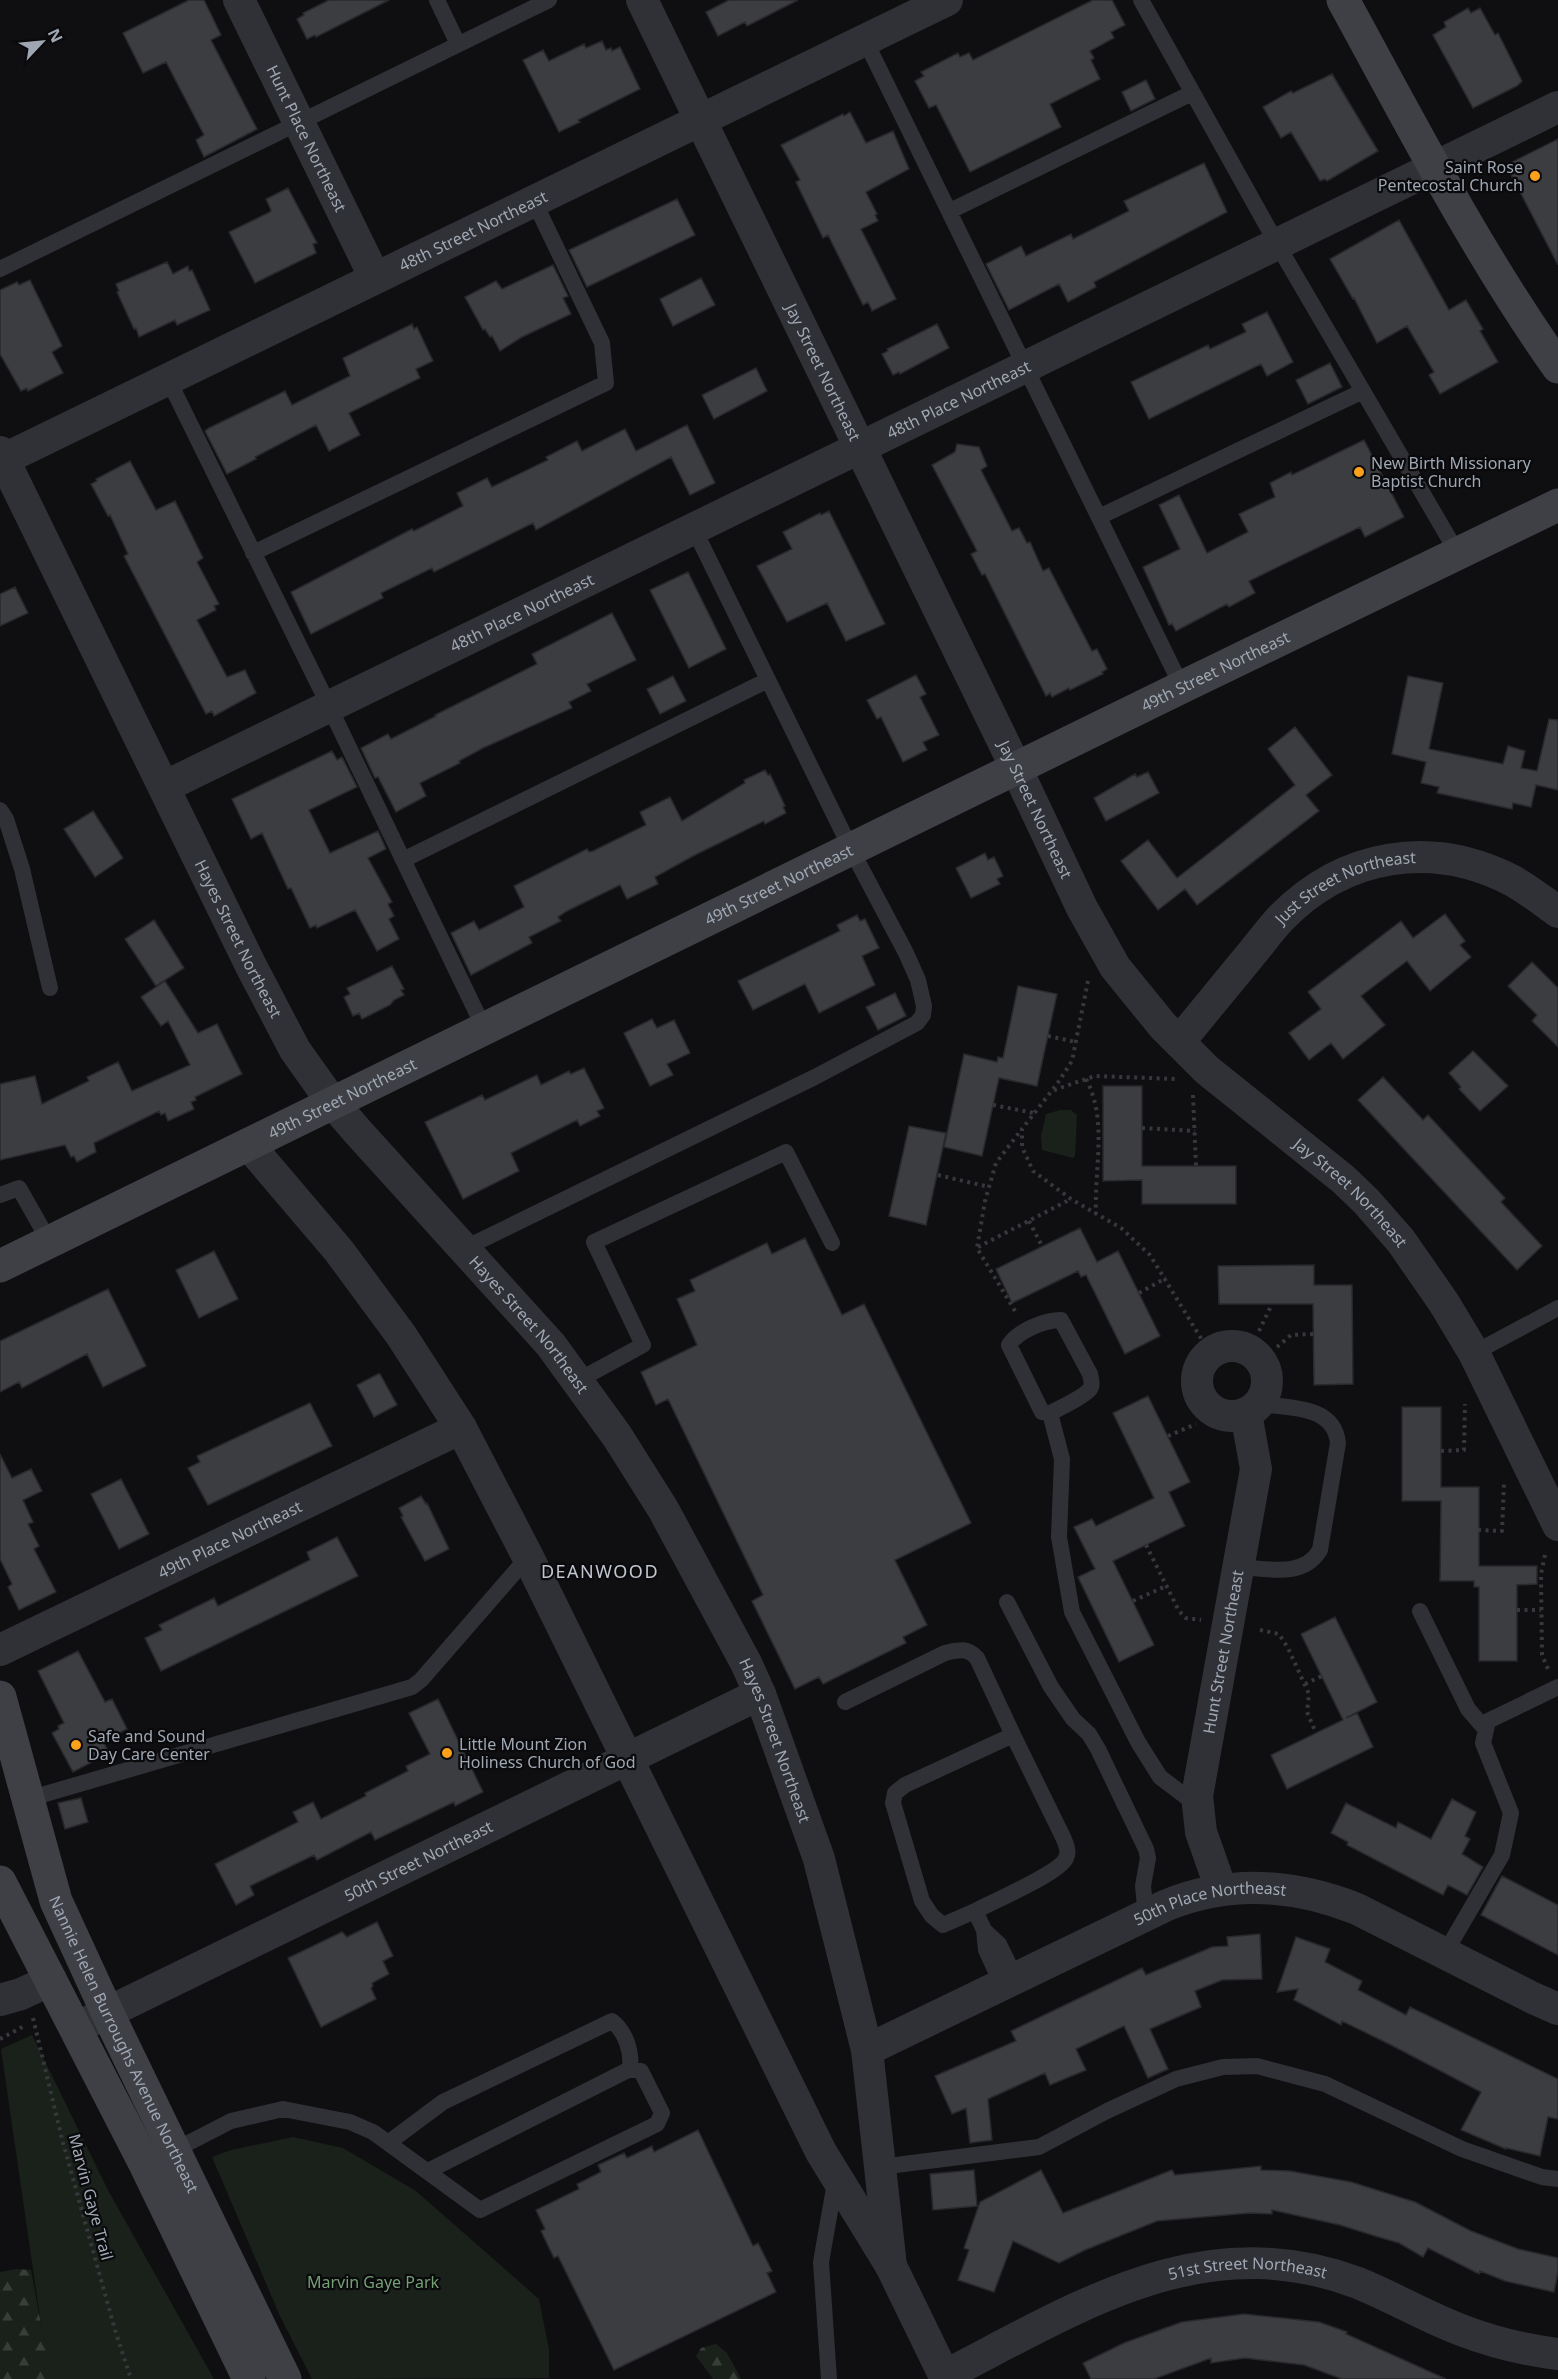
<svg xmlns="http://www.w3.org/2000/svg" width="1558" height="2379" viewBox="0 0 1558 2379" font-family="'Noto Sans',sans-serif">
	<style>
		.green { fill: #19211a }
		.forest { fill: url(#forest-firs) }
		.building { fill: #3b3d41; stroke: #29292d; stroke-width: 1.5 }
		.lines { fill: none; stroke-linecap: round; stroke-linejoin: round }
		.path { stroke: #36383d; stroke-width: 4; stroke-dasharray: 3 4.5; stroke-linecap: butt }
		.lane { stroke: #303136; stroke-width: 16 }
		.street { stroke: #303136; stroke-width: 32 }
		.secondary { stroke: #3e4046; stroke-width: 33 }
		.poi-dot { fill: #fea11a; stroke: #0a0a0c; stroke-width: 2 }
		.labels { text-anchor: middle; stroke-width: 4.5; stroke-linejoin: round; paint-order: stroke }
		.street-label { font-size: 16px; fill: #9fa7b3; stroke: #0a0a0c }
		.poi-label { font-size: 16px; fill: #9fa7b3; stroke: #0a0a0c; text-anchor: start }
		.park-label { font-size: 16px; fill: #759f74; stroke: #0a0a0c }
		.neighbourhood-label { font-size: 18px; letter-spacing: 1.5px; fill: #c0c5cf; stroke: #0a0a0c }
	</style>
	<defs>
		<pattern id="forest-firs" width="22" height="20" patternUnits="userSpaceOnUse" patternTransform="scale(1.5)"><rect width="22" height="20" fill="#19211a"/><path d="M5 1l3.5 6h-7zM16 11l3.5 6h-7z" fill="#373e39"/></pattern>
	</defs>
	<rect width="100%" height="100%" fill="#0f0f11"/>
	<path class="green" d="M1060,1110H1071L1077,1115L1075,1156L1073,1158L1042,1150L1041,1136L1046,1114Z
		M32,2035L109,2192L214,2379H49L1,2049Z
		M293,2137L343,2148L416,2191L539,2299L549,2350V2378L312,2379L280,2316L212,2157L231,2150Z"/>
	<path class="forest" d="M16,2269L31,2270L51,2379H0V2272Z
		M716,2344L727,2353L741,2379H713L696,2356L701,2348Z"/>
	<path class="building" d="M189,0H204L221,35L211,40L257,129L204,157L196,140L204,135L166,62L143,73L123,33Z
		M329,0H389L316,37L315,35L307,39L297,19L304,15L303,13Z
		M729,0H798L747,26L745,22L718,36L706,12Z
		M1093,0H1112L1125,25L1111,32L1114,38L1090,51L1094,58L1091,60L1100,79L1050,104L1061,127L970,172L936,105L929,108L915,81L924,76L921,72L958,53L960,57L969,53L973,60Z
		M1468,8L1471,13L1480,8L1495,35L1498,33L1522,81L1517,86L1473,108L1433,35L1446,27L1444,22Z
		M602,41L606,50L611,48L612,51L620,47L640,89L578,120L580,122L559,132L523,60L543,50L549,61L584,44L586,48Z
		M1332,74L1378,151L1327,181L1325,179L1320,181L1291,132L1281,138L1263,107L1291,91L1293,93Z
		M1146,80L1155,99L1131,111L1122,92Z
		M850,112L866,143L893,131L909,169L866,192L877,214L875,215L878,221L861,229L896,299L872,311L868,302L863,305L828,235L823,238L796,182L800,180L781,145L843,114L844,116Z
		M1558,139V265L1506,165Z
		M1204,163L1227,212L1094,282L1096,287L1068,302L1059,284L1009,310L986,264L1021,246L1026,256L1071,234L1073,239L1129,211L1124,201Z
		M288,188L317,243L313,244L316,253L255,283L229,232L270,212L271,210L266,199Z
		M677,199L695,235L587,287L569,250Z
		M1399,220L1449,310L1466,300L1483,329L1480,331L1498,362L1440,394L1429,375L1434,372L1407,326L1377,343L1354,298L1353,299L1330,259Z
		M167,262L173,274L188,266L189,271L192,270L210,310L177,325L175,320L139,337L136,328L134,329L117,292L119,291L116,284Z
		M553,265L568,296L563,298L571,314L522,337L500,351L492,336L490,337L485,329L483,330L465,297L496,281L502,289Z
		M701,278L715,305L673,326L660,299Z
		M30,280L62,346L52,352L63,373L28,391L27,388L21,391L0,354V290L17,282L19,285Z
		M1267,312L1293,362L1267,376L1261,364L1149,419L1131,382L1208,345L1210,349L1246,332L1242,324Z
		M412,324L414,329L417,327L433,361L416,369L420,378L349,413L360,435L329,451L316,425L255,457L256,459L227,474L205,431L209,428L285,391L292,405L350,376L343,358Z
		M937,324L949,348L900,374L899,372L893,375L882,354L888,351L887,349Z
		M1330,363L1342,387L1308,404L1296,380Z
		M756,368L767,391L714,419L702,395Z
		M687,425L715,483L690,495L671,457L536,530L533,523L434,572L432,568L381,593L383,598L311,634L291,592L412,529L414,531L463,506L457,493L487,478L492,487L548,460L546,457L577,441L582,451L625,429L636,451Z
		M1364,440L1404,517L1365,537L1360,527L1249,581L1255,593L1229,607L1227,604L1176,631L1172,624L1169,625L1143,567L1180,549L1159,505L1179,495L1207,553L1248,532L1239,514L1275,497L1270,483L1291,472L1292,475Z
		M957,444L979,447L987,466L981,470L1012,531L1019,528L1027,543L1030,542L1043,571L1049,568L1092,651L1097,649L1107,669L1102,672L1103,674L1070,690L1069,688L1052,697L1050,693L1046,696L985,574L982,575L971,554L977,551L932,465L955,452Z
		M130,461L156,510L175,501L203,558L197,562L219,604L214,606L216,610L197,620L227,677L245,670L256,693L214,716L212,711L206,714L124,556L128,554L110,515L108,516L91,484L97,481L96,479Z
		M829,511L885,624L846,641L827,603L787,622L757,566L792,549L783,532L820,513L821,515Z
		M688,572L726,649L689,668L650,590Z
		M15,587L28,613L0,626V594Z
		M612,613L636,660L587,684L591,691L569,702L572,708L483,748L459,761L460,763L420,783L426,796L396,812L378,777L375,778L361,748L388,734L391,739L436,716L435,715L537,664L532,654Z
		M916,675L926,694L920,697L939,735L923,742L927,750L903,762L881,717L877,719L867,700Z
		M673,676L686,701L660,714L647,689Z
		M1408,676L1443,683L1429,749L1503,764L1508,746L1525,751L1521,768L1537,771L1549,719L1558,720V790L1536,785L1531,807L1513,803L1512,809L1437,793L1439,787L1421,783L1426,762L1392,754Z
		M1295,727L1332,775L1306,795L1319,811L1197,905L1185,889L1158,910L1121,861L1148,840L1177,878L1222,843L1295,785L1268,749Z
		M332,751L337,760L342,757L357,787L309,810L330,853L378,831L386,849L368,858L392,902L388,904L394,916L389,919L399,939L377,951L355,910L317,928L316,925L310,928L291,888L288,889L262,833L251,839L232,799Z
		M765,770L768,775L770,774L785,806L783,807L786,813L765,824L764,821L693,856L655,877L658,884L627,899L620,885L567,911L558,917L561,921L529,937L532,943L471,975L451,933L474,921L479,930L524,907L514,886L587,849L589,852L593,851L646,825L640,812L670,797L682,821L745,783L744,780Z
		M1148,772L1159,793L1106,821L1094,798L1135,774L1137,777Z
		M93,811L123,858L95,877L64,829Z
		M985,853L988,860L994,857L1003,876L997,879L1000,884L971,898L956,868Z
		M1445,914L1465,941L1460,945L1471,957L1430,991L1407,961L1361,996L1385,1025L1343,1059L1331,1043L1309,1060L1289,1033L1321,1009L1308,992L1401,921L1413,938Z
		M857,915L860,921L865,919L879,948L862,956L875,985L819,1013L805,984L753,1010L738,981L840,931L837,925Z
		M154,920L184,968L156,986L125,939Z
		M1532,962L1558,988V1047L1532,1021L1537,1015L1508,986Z
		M392,966L404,989L401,990L404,995L394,1000L390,1005L362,1019L359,1013L353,1016L344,997L350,994L347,988Z
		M165,981L198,1033L217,1024L242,1074L195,1097L196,1100L191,1102L194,1109L168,1121L165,1113L161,1115L159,1111L94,1143L96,1152L77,1162L74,1156L71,1157L65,1145L0,1160V1084L35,1076L42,1104L89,1081L87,1077L118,1062L132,1091L190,1065L168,1021L161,1026L141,997Z
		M1018,986L1057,994L1037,1086L999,1078L982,1156L944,1147L964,1054L997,1062L998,1057L1003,1058Z
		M895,993L906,1016L878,1030L866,1007Z
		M652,1019L657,1028L674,1020L690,1053L667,1064L673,1075L650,1086L624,1033Z
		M1473,1051L1508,1086L1480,1111L1459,1089L1461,1087L1449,1073Z
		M584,1068L604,1108L597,1111L600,1116L580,1126L577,1120L511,1153L519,1171L463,1199L425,1122L482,1095L485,1100L537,1075L541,1085L569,1071L571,1074Z
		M1383,1077L1423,1120L1428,1115L1505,1198L1501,1202L1542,1246L1517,1270L1358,1100Z
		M1103,1086H1142V1166H1236V1204H1142V1180L1103,1181Z
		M909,1126L946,1133L926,1225L889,1216Z
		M1080,1228L1097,1262L1118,1251L1160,1336L1125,1354L1086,1275L1081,1277L1078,1271L1012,1303L996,1269Z
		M805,1238L842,1315L864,1304L971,1523L895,1560L927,1625L903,1637L906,1643L823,1684L819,1677L795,1689L752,1601L763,1595L668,1399L656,1405L641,1372L697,1345L677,1299L695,1291L690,1280L767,1243L772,1254Z
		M214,1251L238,1299L199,1318L176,1270Z
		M1314,1265V1285H1352L1353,1384L1314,1385L1313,1304H1219L1218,1266Z
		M108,1289L146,1366L103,1387L87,1354L22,1388L19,1382L0,1392V1341Z
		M378,1374H380L397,1405L374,1417L357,1385Z
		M1148,1396L1190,1482L1169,1492L1185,1526L1113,1561L1154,1645L1119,1662L1078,1577L1095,1569L1074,1527L1092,1519L1096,1526L1154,1498L1113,1413Z
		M310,1403L332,1446L208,1505L188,1468L200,1462L197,1456Z
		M1402,1407H1441V1487H1479V1566H1537V1584L1517,1585V1661H1479V1587H1474V1581H1440L1441,1501H1402Z
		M0,1454L12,1478L31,1469L42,1491L23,1500L33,1522L28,1524L39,1546L34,1549L56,1592L19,1610L8,1587L12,1584L0,1559Z
		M121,1479L149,1534L119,1549L91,1494Z
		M421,1496L426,1504L427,1503L449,1549L425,1561L401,1517L403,1516L399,1508Z
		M337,1537L358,1576L161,1671L145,1638L162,1630L159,1625L214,1598L218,1606L310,1560L307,1552Z
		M1335,1617L1377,1702L1346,1718L1357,1713L1373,1747L1287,1789L1271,1755L1343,1720L1301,1634Z
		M78,1651L105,1702L112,1699L127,1729L103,1741L109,1753L73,1772L52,1733L59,1729L58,1726L64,1723L38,1671Z
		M438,1699L483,1792L455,1806L454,1802L375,1840L371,1832L317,1860L314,1855L250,1886L254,1895L236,1905L215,1864L298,1822L293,1812L313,1802L321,1819L366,1796L365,1793L408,1771L406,1766L430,1754L409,1713Z
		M81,1798L88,1822L65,1829L58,1803Z
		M1452,1799L1476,1812L1465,1836L1470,1839L1462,1854L1483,1867L1467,1895L1448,1885L1443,1895L1347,1845L1348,1842L1331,1833L1346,1803L1396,1828L1398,1822L1431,1839Z
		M1502,1876L1558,1905V1955L1481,1915Z
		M377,1922L393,1956L383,1961L389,1974L372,1983L373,1986L371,1988L376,1999L321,2027L288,1958L342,1932L347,1937Z
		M1260,1934L1262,1979L1222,1980L1195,1991L1201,2007L1150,2029L1168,2069L1148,2078L1124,2026L1076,2049L1086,2070L1050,2085L1045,2073L988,2099L992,2140L970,2143L966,2108L952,2114L935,2076L1016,2041L1011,2031L1142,1968L1146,1975L1212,1947L1228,1946L1227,1937Z
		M1296,1937L1330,1949L1325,1962L1362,1981L1358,1990L1406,2015L1410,2007L1558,2079V2119L1548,2117L1540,2156L1506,2148V2149L1461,2130L1481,2092L1391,2045L1342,2021L1341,2025L1294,2000L1298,1989L1277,1992Z
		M698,2130L753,2246L758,2243L772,2271L767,2273L776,2292L614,2370L558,2256L554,2258L541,2231L545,2229L536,2210L579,2189L577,2184L601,2172L598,2165L624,2153L627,2158L652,2146L654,2152Z
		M1261,2166V2170L1290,2171L1351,2182L1415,2202L1471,2231L1518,2249L1558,2258V2272L1554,2292L1505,2281L1480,2271L1479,2274L1428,2248L1423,2257L1399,2243L1375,2236L1340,2225L1272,2210V2214L1250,2213L1157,2221L1085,2250L1059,2263L1013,2241L994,2292L958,2280L969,2250L964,2248L980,2202L1041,2170L1063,2213L1172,2170L1175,2175Z
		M974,2170L977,2206L933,2210L930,2174Z
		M1244,2314L1319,2322L1347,2332L1346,2334L1446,2379H1342L1304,2365L1245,2358L1211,2363V2358L1154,2379H1091L1083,2363L1124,2343L1182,2322Z"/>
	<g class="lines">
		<path class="path" d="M1088,981L1072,1061L1057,1084L1022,1129V1147L1033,1171L1071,1199L1121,1228L1150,1255L1202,1340
			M1048,1036L1076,1042
			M1086,1079C1108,1120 1094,1169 1096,1213
			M1054,1090L1095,1076L1176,1079
			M1193,1095L1196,1166
			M993,1105L1034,1113
			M1142,1128L1195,1131
			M938,1175L989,1187
			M1029,1221L1042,1246
			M978,1247L1071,1199
			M1139,1293L1166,1278
			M1015,1311L977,1248L985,1201L996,1163L1021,1130
			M1259,1331L1272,1304
			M1277,1347L1291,1335L1314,1334
			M1168,1436L1196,1424
			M1441,1451L1464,1450L1465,1404
			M1478,1530L1502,1531L1504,1483
			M1146,1545L1179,1611L1186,1618L1201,1620
			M1545,1555L1541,1574L1542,1655L1548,1669
			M1133,1601L1166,1586
			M1517,1610H1541
			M1260,1630L1279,1634L1288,1648L1309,1694L1307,1712L1316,1733
			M1305,1684L1322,1676
			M33,2018L62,2139L115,2330L131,2379
			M0,2039L26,2025"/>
		<path class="lane" d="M437,0L458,44
			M1141,0L1277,244L1458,554
			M865,40L1182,687
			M950,211L1192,93
			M0,269L549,0
			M168,379L329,706L484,1028
			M1099,517L1363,391
			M253,553L606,383L602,343L534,201
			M0,810L6,819L22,869L50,988
			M403,860L768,680
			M0,1195L19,1188L49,1241
			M463,1249L815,1077L917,1023L923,1015L924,1006L918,980L906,953L851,849L694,529
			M1474,1353L1558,1308
			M577,1381L643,1345L594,1242L786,1152L832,1243
			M1050,1413C1060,1408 1084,1397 1090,1389C1093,1385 1091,1379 1090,1374L1061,1320C1044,1320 1018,1331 1009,1345L1042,1412L1050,1413L1062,1459L1059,1537L1072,1612L1138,1742L1160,1777L1197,1805
			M1238,1567C1266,1568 1303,1579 1320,1550L1338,1443C1334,1405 1289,1408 1259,1404
			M1007,1602L1051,1687L1073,1719L1089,1734L1098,1749L1146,1849L1148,1858L1143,1886L1146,1916
			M1420,1611L1468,1709L1486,1730
			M845,1702L945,1653C958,1650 967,1647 977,1658L1013,1735
			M28,1799L412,1687L421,1680L528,1557
			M975,1911C992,1902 1060,1873 1066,1858C1070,1851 1065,1842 1062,1835L1013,1735L905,1785L895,1793L893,1803L922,1901L932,1916L943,1925L975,1911L984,1930
			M1445,1953L1502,1855L1511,1813L1483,1743L1488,1721L1558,1687
			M1002,1985L986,1950L984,1930L999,1944L1016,1979
			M388,2143L443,2102L612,2021C626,2032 632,2052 630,2069
			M169,2153L231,2121L283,2109L350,2122L373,2132L480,2210L657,2124L662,2113L641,2071L630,2069L428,2171
			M880,2167L1039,2147L1107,2111L1176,2079L1223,2067L1257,2066L1325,2084L1462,2149L1542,2177L1558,2179
			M829,2379L821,2262L836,2177"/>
		<g class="street">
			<path id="s1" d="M239,0L375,278"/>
			<path id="s2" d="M642,0L1016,768L1082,908L1115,967L1163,1026L1207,1070L1343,1179L1366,1201L1401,1241L1444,1303L1474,1353L1558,1525"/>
			<path id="s3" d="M0,452L251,966L295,1050L332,1102L358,1132L551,1345L617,1436L663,1509L746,1663L760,1694L819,1859L867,2050L891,2266"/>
			<path id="s4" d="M0,461L947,0"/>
			<path id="s5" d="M164,787L1558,107"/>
			<path id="s6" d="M1179,1042C1202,1014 1225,986 1248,958C1259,945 1269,931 1280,919C1344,853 1432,839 1513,881C1529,890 1543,901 1558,912"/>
			<path d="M248,1144L339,1251L401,1335L461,1428L528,1557L821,2152L891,2266L946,2379"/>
			<circle cx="1232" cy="1381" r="35"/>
			<path id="s7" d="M0,1650L461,1428"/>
			<path id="s8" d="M1221,1889L1201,1832L1197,1796L1256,1469L1246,1413"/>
			<path d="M0,2000L21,1994L51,1980"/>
			<path id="s9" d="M76,2028L760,1694"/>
			<path id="s10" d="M867,2050L1167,1905C1231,1879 1294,1884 1357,1909L1533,1998L1558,2009"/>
			<path id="s11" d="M944,2376C1077,2308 1203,2224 1358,2283C1393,2297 1426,2317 1461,2330C1492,2342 1525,2350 1558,2354"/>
		</g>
		<g class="secondary">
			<path d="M1343,0C1411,124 1476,251 1558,367"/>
			<path id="s12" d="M0,1266L1182,687L1558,505"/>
			<path id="s13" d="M0,1697L56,1901L108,2014L285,2379"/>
			<path d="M0,1882L146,2166L249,2379"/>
		</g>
	</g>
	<g class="poi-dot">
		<circle cx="1535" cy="176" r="6"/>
		<circle cx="1359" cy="472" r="6"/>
		<circle cx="76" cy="1745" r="6"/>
		<circle cx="447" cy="1753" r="6"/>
	</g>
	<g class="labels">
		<g class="street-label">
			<text dy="6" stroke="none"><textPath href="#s1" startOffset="154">Hunt Place Northeast</textPath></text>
			<text dy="6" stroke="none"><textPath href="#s4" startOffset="526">48th Street Northeast</textPath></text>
			<text dy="6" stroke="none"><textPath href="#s2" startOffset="414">Jay Street Northeast</textPath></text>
			<text dy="6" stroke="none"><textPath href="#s5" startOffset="884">48th Place Northeast</textPath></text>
			<text dy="6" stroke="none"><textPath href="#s5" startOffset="398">48th Place Northeast</textPath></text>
			<text dy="6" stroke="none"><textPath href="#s12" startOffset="1353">49th Street Northeast</textPath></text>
			<text dy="6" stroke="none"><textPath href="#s2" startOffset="900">Jay Street Northeast</textPath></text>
			<text dy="6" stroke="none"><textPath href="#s12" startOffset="867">49th Street Northeast</textPath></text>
			<text dy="6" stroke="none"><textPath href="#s6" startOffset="234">Just Street Northeast</textPath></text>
			<text dy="6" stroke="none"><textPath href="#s3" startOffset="542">Hayes Street Northeast</textPath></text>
			<text dy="6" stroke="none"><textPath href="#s12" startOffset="381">49th Street Northeast</textPath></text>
			<text dy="6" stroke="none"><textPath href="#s2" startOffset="1404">Jay Street Northeast</textPath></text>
			<text dy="6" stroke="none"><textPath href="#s3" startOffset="1028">Hayes Street Northeast</textPath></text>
			<text dy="6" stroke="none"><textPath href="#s7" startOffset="255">49th Place Northeast</textPath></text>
			<text dy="6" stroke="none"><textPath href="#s8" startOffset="243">Hunt Street Northeast</textPath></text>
			<text dy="6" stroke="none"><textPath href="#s3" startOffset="1514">Hayes Street Northeast</textPath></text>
			<text dy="6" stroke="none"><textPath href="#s9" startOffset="381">50th Street Northeast</textPath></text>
			<text dy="6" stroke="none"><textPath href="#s10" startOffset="376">50th Place Northeast</textPath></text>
			<text dy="6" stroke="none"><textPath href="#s13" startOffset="370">Nannie Helen Burroughs Avenue Northeast</textPath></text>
			<text transform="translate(91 2197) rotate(75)" y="6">Marvin Gaye Trail</text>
			<text dy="6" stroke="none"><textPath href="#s11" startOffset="327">51st Street Northeast</textPath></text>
		</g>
		<g class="poi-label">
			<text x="1523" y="173" text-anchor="end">Saint Rose<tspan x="1523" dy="18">Pentecostal Church</tspan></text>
			<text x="1371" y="469">New Birth Missionary<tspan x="1371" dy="18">Baptist Church</tspan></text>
			<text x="88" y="1742">Safe and Sound<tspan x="88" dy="18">Day Care Center</tspan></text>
			<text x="459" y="1750">Little Mount Zion<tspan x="459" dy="18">Holiness Church of God</tspan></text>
		</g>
		<g class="park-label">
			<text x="373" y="2288">Marvin Gaye Park</text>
		</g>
		<g class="neighbourhood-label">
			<text x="600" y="1578">DEANWOOD</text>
		</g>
	</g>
	<g transform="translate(42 42) rotate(64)" stroke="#0a0a0c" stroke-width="4.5" paint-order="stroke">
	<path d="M0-4.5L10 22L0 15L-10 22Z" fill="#9fa7b3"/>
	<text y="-9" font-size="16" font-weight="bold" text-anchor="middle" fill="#9fa7b3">N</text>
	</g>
</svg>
